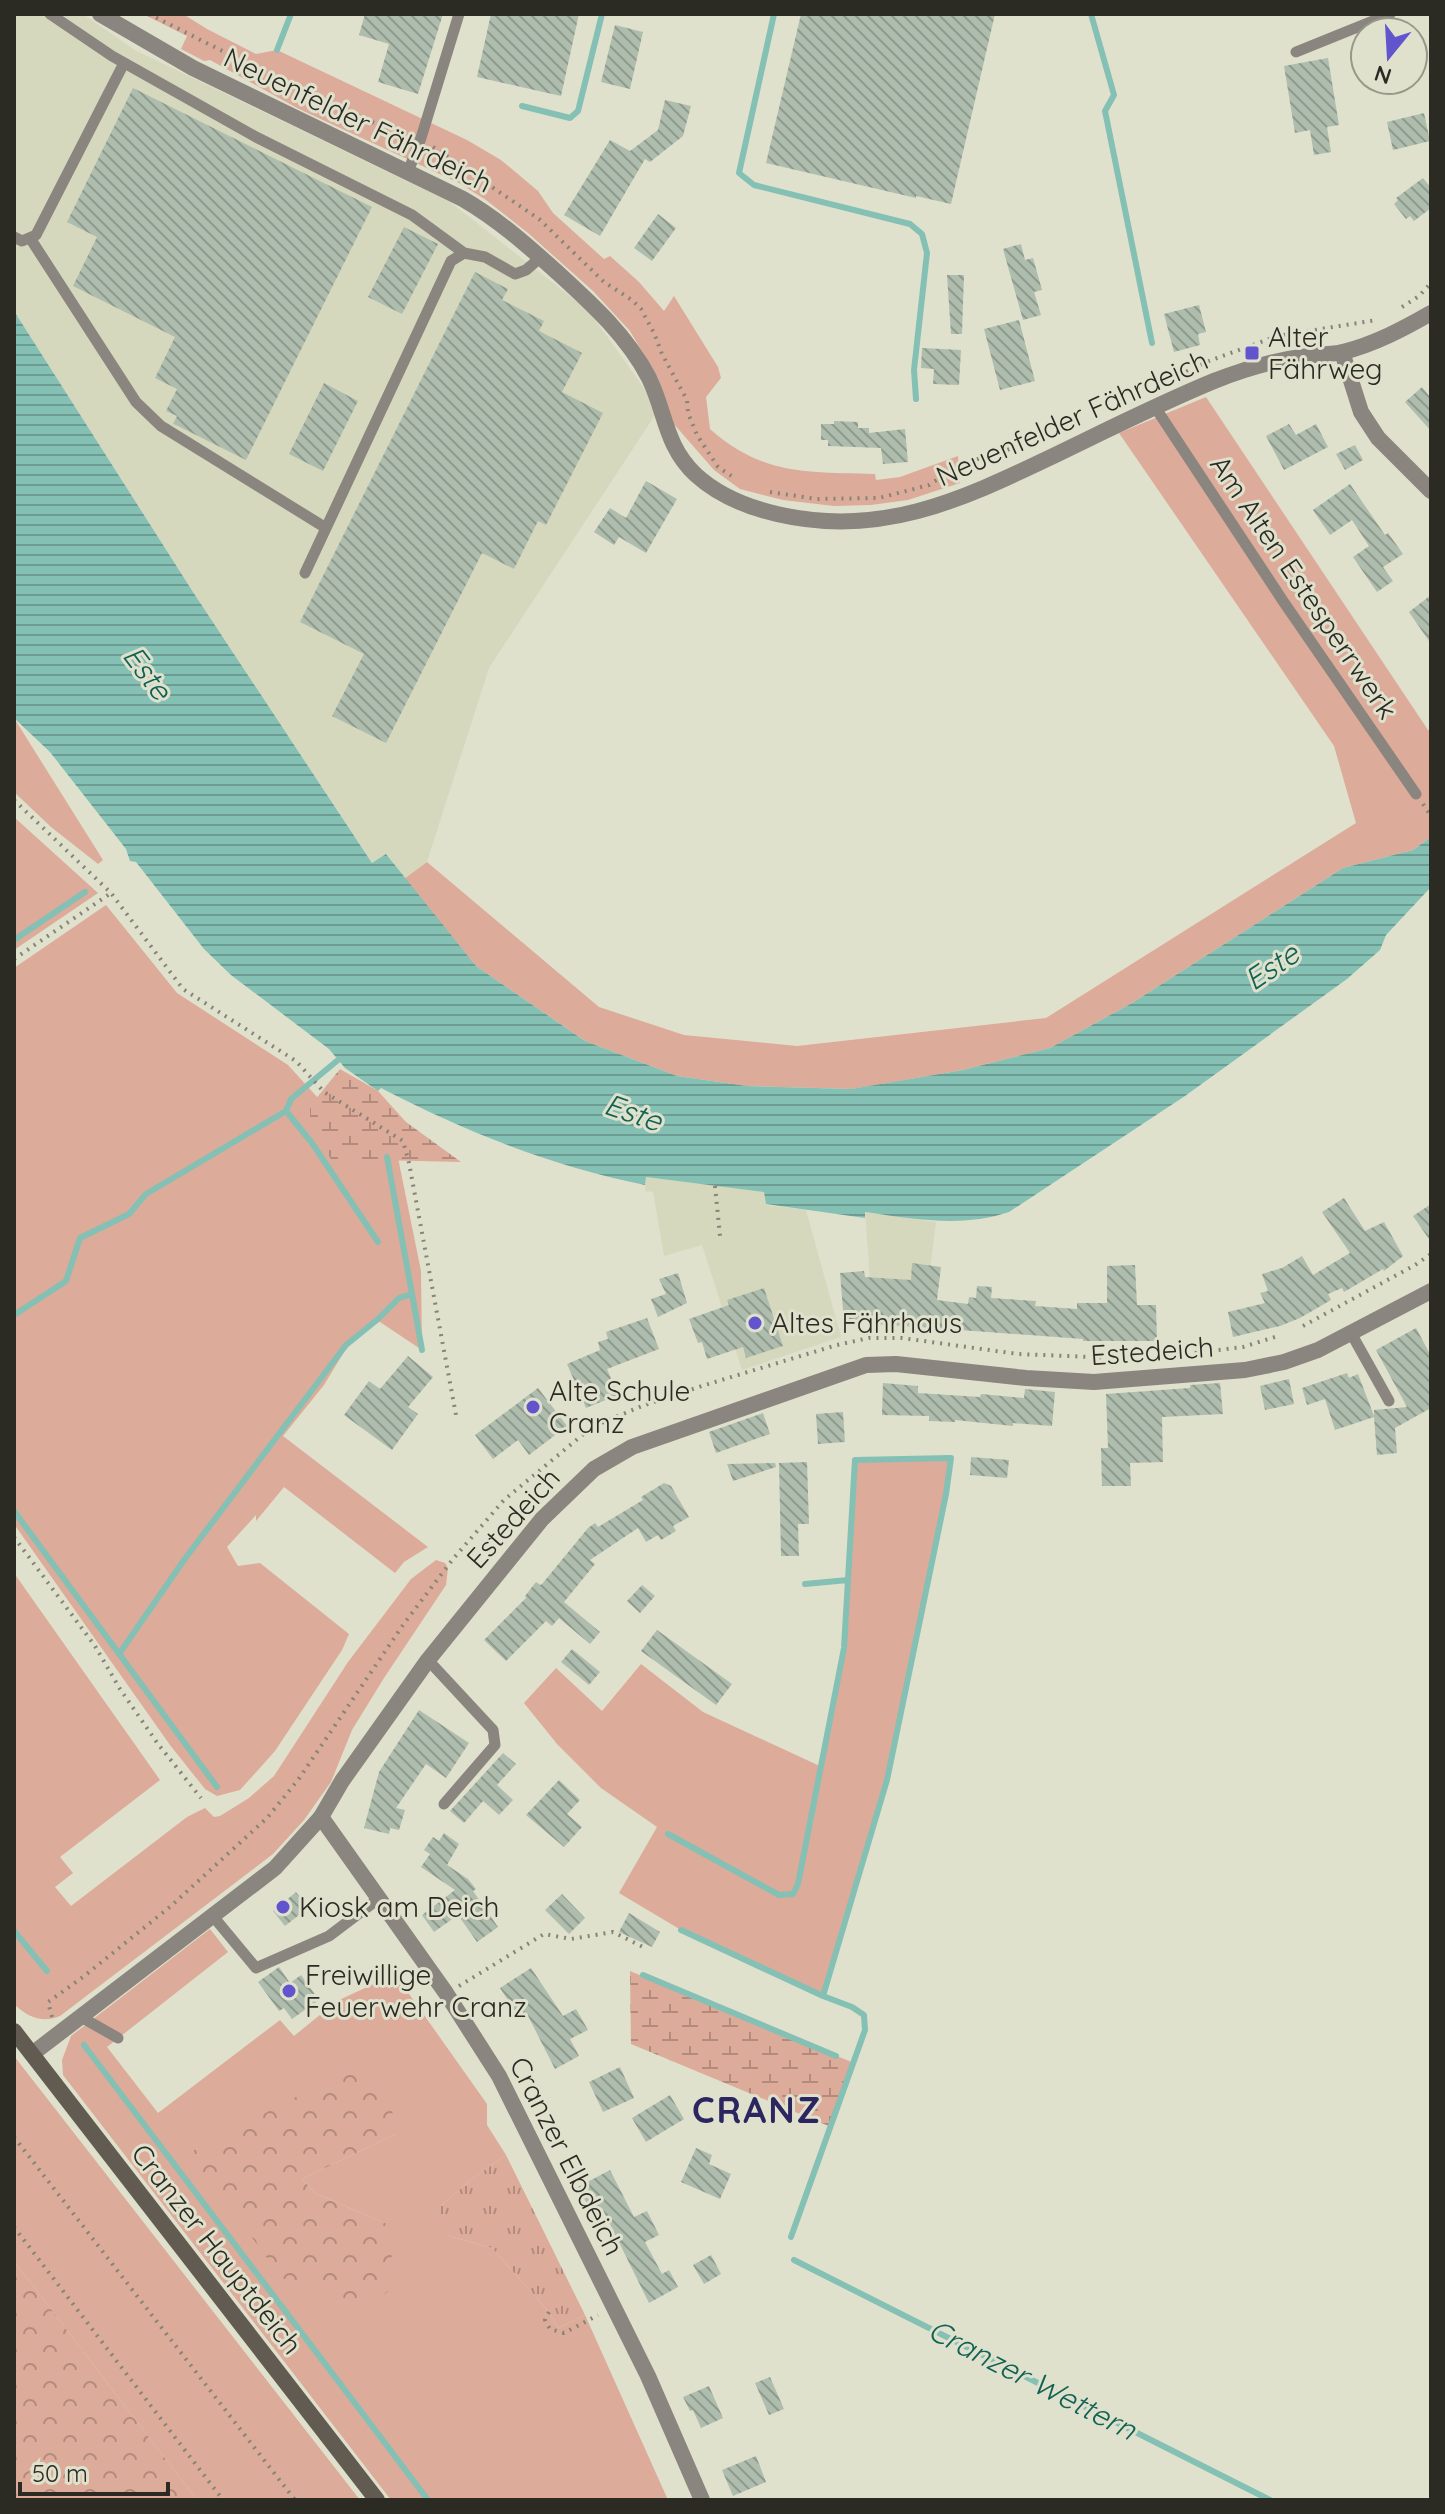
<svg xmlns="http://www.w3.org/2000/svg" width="1445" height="2514" viewBox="0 0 1445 2514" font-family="Quicksand,sans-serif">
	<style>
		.built { fill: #d6d8bd }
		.green { fill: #ddab99; fill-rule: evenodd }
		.forest { fill: url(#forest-crowns) }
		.wetland { fill: url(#wetland-marsh) }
		.park { fill: url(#park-tufts) }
		.water { fill: url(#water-rules) }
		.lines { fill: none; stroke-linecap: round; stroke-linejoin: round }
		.stream { stroke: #85c0b4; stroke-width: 6 }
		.building { fill: url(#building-back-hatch) }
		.path { stroke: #848577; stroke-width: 4; stroke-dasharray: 2 6; stroke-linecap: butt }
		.service { stroke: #8a857e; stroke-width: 11 }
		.minor { stroke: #8a857e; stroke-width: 16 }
		.tertiary { stroke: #8a857e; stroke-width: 16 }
		.secondary { stroke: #625b51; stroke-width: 16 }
		.poi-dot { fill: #6154cd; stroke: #dfe1cd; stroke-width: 3 }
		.labels { text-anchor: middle; stroke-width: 6; stroke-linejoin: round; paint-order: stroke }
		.street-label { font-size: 28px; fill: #2b2b24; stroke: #dfe1cd }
		.poi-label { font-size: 28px; fill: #2b2b24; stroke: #dfe1cd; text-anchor: start }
		.water-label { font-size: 30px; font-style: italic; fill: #116255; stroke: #dfe1cd }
		.district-label { font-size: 36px; font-weight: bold; letter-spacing: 2px; fill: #2c2660; stroke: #dfe1cd }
	</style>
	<defs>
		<pattern id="forest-crowns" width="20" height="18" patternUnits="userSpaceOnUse" patternTransform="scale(2)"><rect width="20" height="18" fill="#ddab99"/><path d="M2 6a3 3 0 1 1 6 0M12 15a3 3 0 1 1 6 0" fill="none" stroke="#b38b7d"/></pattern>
		<pattern id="wetland-marsh" width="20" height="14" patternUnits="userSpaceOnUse" patternTransform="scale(2)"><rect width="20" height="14" fill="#ddab99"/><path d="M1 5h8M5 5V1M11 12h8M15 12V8" fill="none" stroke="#b38b7d"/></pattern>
		<pattern id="park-tufts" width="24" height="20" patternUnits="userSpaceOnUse" patternTransform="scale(2)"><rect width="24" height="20" fill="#ddab99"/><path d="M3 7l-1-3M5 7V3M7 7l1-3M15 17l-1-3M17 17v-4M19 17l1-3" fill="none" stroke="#b38b7d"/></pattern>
		<pattern id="water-rules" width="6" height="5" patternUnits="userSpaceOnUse" patternTransform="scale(2)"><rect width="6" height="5" fill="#85c0b4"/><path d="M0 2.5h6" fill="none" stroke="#6d9c92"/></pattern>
		<pattern id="building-back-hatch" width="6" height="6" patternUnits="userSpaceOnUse" patternTransform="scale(2)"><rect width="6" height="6" fill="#aebdae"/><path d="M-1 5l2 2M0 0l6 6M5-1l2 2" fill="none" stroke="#8e9a8d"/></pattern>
	</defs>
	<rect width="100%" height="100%" fill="#dfe1cd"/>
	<path class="built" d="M14,14H83L135,50L450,202L589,311L659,409L489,668L427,862L404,879L387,854L373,864L193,592L14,311Z
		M646,1177L765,1192L766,1205L806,1210L841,1337L742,1370L702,1245L664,1256L653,1192L645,1191Z
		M865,1212L936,1222L923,1326L920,1328L873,1323Z"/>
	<path class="green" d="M143,14H183L207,29L256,54L277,50L467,140L501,160L538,191L553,213L604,259L610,256L639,282L664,311L674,296L718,367L721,378L706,397L710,429C763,476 808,472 875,474L876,480L900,477L958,456L960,483L908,500L871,505L834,506L783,500L740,489L714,470L673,423L658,378L630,331L593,291L528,233L486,200L459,183L299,109L210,60L204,61L181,49L187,36Z
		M1206,397L1428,730L1431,731V837L1413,850L1343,868L1132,1003L1050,1048L963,1070L852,1089L747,1086L677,1076L585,1041L476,966L404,879L427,862L599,1007L684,1035L797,1046L1046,1018L1356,823L1334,746L1119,433Z
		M14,718L103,860L98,864L51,827L14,792Z
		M14,817L98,893L14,950Z
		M106,905L177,993L288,1065L318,1098L396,1148L421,1271L422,1350L377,1320L350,1342L324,1385L283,1436L428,1547L404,1562L395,1573L284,1487L256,1521V1515L227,1547L238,1566L260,1563L349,1634L342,1650L275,1751L240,1790L217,1796L205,1789L170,1745L14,1524V968Z
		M951,1458L946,1494L887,1780L823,1996L681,1930L619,1893L657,1827L601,1788L557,1744L524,1703L556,1668L602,1711L641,1664L703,1712L822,1767L844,1648L855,1460Z
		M436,1560L445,1563L448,1568L446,1585L384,1678L352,1730L331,1782L304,1820L273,1854L60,2016C43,2023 29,2018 15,2005L14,1573L160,1780L60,1857L73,1873L55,1887L71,1906L187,1817L205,1808L214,1817L220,1816L249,1798L274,1776L348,1662L411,1579Z
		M210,1929L228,1952L107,2047L158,2113L280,2020L294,2036L337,2001L395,1974L487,2104V2125L506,2155L469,2181L441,2206L449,2236L492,2248L549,2312L558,2328L585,2315L668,2500H391L63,2075L62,2060L71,2036ZM396,2134L302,2179L315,2193L387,2224L189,2154Z
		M14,2056L360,2500H197L14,2261Z"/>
	<path class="forest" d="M351,2068L388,2087L396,2134L302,2179L315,2193L387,2224L396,2286L364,2308L282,2278L189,2153Z
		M14,2261L197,2500H14Z"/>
	<path class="wetland" d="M340,1069L378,1091L406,1122L461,1162L331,1159L310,1129V1106Z
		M630,1971L854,2063L831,2127L631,2044Z"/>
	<path class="park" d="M506,2155L585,2315L558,2328L549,2312L492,2248L449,2236L441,2222V2206L469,2181Z"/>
	<path class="water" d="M14,311L193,592L372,863L386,854L476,966L585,1041L677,1076L747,1086L851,1089L963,1070L1050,1048L1132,1003L1343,868L1413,850L1431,837V887L1386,935L1380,950L1347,979L1185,1096L1009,1212C961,1228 915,1219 865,1212V1218L766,1204L764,1192L646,1177L645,1185C553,1167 464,1131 381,1088L378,1091L345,1068L329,1049L231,975L204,949L136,862L130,861L126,849L50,752L14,718Z"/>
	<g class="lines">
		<path class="stream" d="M774,14L739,173L754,185L910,224L922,234L927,253L914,370L916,399
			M1091,14L1114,95L1105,111L1152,343
			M277,50L291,14
			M522,106L570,118L578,111L602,14
			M14,940L85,892
			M286,1111L312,1143L378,1242
			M412,1294L422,1350
			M14,1315L66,1281L80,1238L129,1214L146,1194L286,1111L291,1099L338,1060
			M14,1511L217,1787
			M805,1584L848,1580
			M119,1654L184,1560L346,1345L378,1319L399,1298L412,1294L387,1157
			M668,1834L779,1895L793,1894L798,1884L844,1648L855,1460L951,1458L946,1494L887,1780L823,1996
			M681,1930L823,1996L852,2007L864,2015L865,2030L791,2237
			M14,1931L47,1971
			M643,1975L836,2056
			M84,2045L428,2500
			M794,2260L1270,2500"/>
	</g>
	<path class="building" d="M365,14H443L418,94L378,82L389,44L359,35Z
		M491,14H579L561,96L477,77Z
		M801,14H995L951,204L916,196V198L766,163Z
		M615,25L643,32L630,89L601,82Z
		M1328,58L1339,125L1327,127L1331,152L1314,155L1310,130L1295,133L1284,66Z
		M133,88L372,207L246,460L176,425L173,424L177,416L166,411L177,389L155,378L175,337L73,286L97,237L67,222Z
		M665,100L691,106L683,136L650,162L645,159L600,236L564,215L610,140L630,151L658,130Z
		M1424,113L1430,141L1393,150L1387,122Z
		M1423,178L1431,188V208L1414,221L1410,216L1406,219L1394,204L1398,200L1396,198Z
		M658,214L676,228L652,261L634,248Z
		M404,227L438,244L402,314L368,297Z
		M1021,244L1025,260L1033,258L1042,290L1034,292L1041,315L1023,320L1003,249Z
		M475,272L508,289L502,300L544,321L539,331L582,353L562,392L603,413L546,525L538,521L514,569L482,553L386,743L332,716L364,654L300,622Z
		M947,275H964L962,334H951Z
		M1199,305L1206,332L1198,334L1200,345L1174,352L1164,314Z
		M1019,320L1035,381L1000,390L984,329Z
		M922,348L961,350L959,385L933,384L934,369L921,368Z
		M324,383L358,401L323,471L289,454Z
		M1422,387L1431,398V431L1405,402Z
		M834,421L858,422V428H869V433L905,429L908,462L883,464L881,448L828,446V440H821V424H834Z
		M1289,424L1296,435L1316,424L1328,447L1284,470L1266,436Z
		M1355,445L1363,460L1345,470L1336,454Z
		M646,481L677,499L646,553L619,537L614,545L594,532L610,508L626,518Z
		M1350,484L1385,535L1388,533L1403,554L1383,567L1393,581L1377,592L1353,557L1369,546L1352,520L1330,535L1313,510Z
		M1431,595V644L1409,612Z
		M1344,1198L1365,1231L1384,1222L1403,1256L1384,1271L1383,1269L1344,1292L1342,1288L1328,1294L1331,1300L1300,1318L1280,1326L1233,1337L1228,1312L1265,1303L1260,1293L1268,1291L1262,1274L1282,1268L1302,1256L1313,1275L1350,1253L1322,1212Z
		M1431,1204V1242L1413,1216Z
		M912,1263L941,1267L937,1300L968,1304L969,1297L976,1298L977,1286L992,1287L991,1298L1036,1301L1035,1306L1077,1309V1303H1107V1266L1135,1265L1137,1305H1156L1157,1341H1083V1339L877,1324V1319L844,1322L840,1273L864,1271L865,1277L911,1280Z
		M678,1273L687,1303L658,1317L651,1299L666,1294L659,1279Z
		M764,1288L783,1346L746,1358L743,1347L707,1359L702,1342L698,1343L689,1319L729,1305L727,1300Z
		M647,1318L659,1349L607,1369L618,1395L586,1408L567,1364L600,1350L598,1342L608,1339L606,1332Z
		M1416,1328L1431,1356V1408L1395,1428L1397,1453L1377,1455L1374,1417L1335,1430L1325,1399L1307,1405L1302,1388L1347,1373L1349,1378L1358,1374L1374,1416V1410L1407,1407L1376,1350Z
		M408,1356L433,1377L408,1407L418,1414L392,1450L344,1415L369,1381L380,1389Z
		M1289,1379L1294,1404L1265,1410L1260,1386Z
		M883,1383L918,1386V1393L980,1397L981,1394L1024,1398L1025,1389L1055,1392L1052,1426L1013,1423V1426L955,1420V1422L929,1421V1416L882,1415Z
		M1220,1383L1223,1414L1162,1417L1163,1462L1130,1463L1131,1486H1102L1101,1448H1108L1106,1394L1190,1388V1385Z
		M538,1388L567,1426L529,1455L518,1440L493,1459L475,1435Z
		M843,1412L845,1442L818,1444L816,1414Z
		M763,1413L770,1434L716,1453L709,1432Z
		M971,1457L1009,1460L1007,1478L970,1475Z
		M807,1462L809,1524H798L799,1556H781L779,1463Z
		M775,1463L776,1467L733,1481L727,1464Z
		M664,1483L671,1486L689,1517L673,1526L676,1531L661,1540L658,1535L646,1542L638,1528L590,1560L595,1564L564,1602L600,1632L590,1644L559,1618L552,1626L546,1621L506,1661L484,1640L526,1598L525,1596L536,1582L540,1585L542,1584L588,1528L595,1523L598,1527L643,1500L641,1497Z
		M642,1585L655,1596L640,1613L627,1601Z
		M657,1630L732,1684L716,1705L641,1651Z
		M572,1649L600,1672L589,1685L561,1662Z
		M419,1710L469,1743L446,1778L426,1764L396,1808L405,1810L399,1830L390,1828L389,1834L364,1828L379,1772Z
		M503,1753L516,1764L497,1785L513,1800L499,1815L483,1801L464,1823L450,1811Z
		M559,1780L580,1800L567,1814L582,1827L564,1847L526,1815Z
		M444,1833L459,1844L447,1865L468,1879L476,1889L473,1891L498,1927L477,1942L458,1915L434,1932L422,1915L455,1890L421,1867L430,1854L424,1850L433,1837L439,1841Z
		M296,1892L308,1908L285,1926L273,1911Z
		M562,1894L585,1918L569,1934L545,1910Z
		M629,1913L660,1932L652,1947L619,1932Z
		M279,1967L290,1983L301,1975L319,2000L292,2019L284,2008L279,2011L258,1982Z
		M531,1968L563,2016L576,2009L588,2030L570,2039L579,2056L555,2069L526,2012L519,2017L500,1988Z
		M620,2067L634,2098L603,2112L589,2082Z
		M670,2095L684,2119L646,2142L632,2118Z
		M696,2148L712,2155L709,2164L731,2174L720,2199L681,2182Z
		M610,2170L634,2217L647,2211L659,2235L645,2242L662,2274L669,2270L678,2287L649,2303L602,2208L592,2213L578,2187Z
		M711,2255L721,2274L704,2284L693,2265Z
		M770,2377L784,2409L769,2415L755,2383Z
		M709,2386L723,2418L701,2428L693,2410L690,2411L683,2397Z
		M756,2456L766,2482L733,2496L722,2470Z"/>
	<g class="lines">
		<path class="path" d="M149,14L274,77L381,126L409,132
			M433,147L539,219L604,282L632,300L641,309L654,333L662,354L687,400L688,413L697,435L718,467L736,479
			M1402,307L1419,296L1431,283
			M1173,364L1176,377
			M1179,375L1209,361L1277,336L1377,320
			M770,492L817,499L879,498L929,485L959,465L1048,437
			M14,800L111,893L183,989L296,1061L324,1092L403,1141L409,1163L456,1415
			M1423,804L1431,816
			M14,959L111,893
			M715,1186L720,1236
			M1303,1326L1415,1265L1431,1254
			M1171,1356L1243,1347L1278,1336
			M14,1537L95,1646L120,1689L158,1744L201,1798
			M459,1986L544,1934L571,1939L613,1932L647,1949
			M52,2017L48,2002L83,1977L171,1906L267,1818L298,1780L403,1625L453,1559L504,1500L592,1427L642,1406L705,1385L837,1345L869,1338H902L1018,1354L1142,1359
			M14,2137L295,2500
			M14,2227L223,2500
			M549,2312L545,2320L550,2329L564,2333L598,2315"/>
		<path class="service" d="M50,14L112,56L256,137L412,215L464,253
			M1296,52L1390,14
			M408,172L421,138L459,14
			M14,237L22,241L36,235L124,63
			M30,238L136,402L161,426L326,528
			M1155,407L1283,601L1416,794
			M305,573L451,261L464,253L485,257L515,274L526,270L541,257
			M1351,1333L1389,1401
			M428,1660L493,1730L495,1745L444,1804
			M212,1915L256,1968L329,1936L378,1899
			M81,2017L118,2038"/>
		<path class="minor" d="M100,14L193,68L463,199C499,220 528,246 558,273C593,305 627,336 649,378C666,413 665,446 696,475C719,496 747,507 777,514C879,538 959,501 1049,458C1103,432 1158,404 1214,381C1242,370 1270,361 1301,357C1315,354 1329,355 1343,352C1375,344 1403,329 1431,313
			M1342,352L1361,412L1378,438L1431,491
			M321,1817L446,1993L499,2076L648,2376L702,2500"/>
		<path class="tertiary" d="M32,2054L275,1868L321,1817L342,1781L428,1660L542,1519L594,1469L632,1447L866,1365L896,1364L1026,1378L1094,1382L1245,1370L1284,1362L1318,1350L1431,1291"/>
		<path class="secondary" d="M14,2031L377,2500"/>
	</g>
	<g class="poi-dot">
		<rect x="1244" y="345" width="16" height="16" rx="4"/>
		<circle cx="755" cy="1323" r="8"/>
		<circle cx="533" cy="1407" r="8"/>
		<circle cx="283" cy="1907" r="8"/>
		<circle cx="289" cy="1991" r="8"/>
	</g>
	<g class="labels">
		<g class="street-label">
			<text transform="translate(358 120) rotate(26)" y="10">Neuenfelder Fährdeich</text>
			<text transform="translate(1072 418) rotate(-24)" y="10">Neuenfelder Fährdeich</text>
			<text transform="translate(1304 587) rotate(56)" y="10">Am Alten Estesperrwerk</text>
			<text transform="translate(1152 1351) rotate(-4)" y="10">Estedeich</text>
			<text transform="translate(513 1518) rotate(-48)" y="10">Estedeich</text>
			<text transform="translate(567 2156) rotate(63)" y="10">Cranzer Elbdeich</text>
			<text transform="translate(217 2249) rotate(52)" y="10">Cranzer Hauptdeich</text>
		</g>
		<g class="poi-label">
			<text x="1268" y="347">Alter<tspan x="1268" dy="32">Fährweg</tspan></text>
			<text x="771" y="1333">Altes Fährhaus</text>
			<text x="549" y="1401">Alte Schule<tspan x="549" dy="32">Cranz</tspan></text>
			<text x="299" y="1917">Kiosk am Deich</text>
			<text x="305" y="1985">Freiwillige<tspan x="305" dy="32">Feuerwehr Cranz</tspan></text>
		</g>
		<g class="water-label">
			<text transform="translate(147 673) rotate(53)" y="10">Este</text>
			<text transform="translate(1272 967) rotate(-34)" y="10">Este</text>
			<text transform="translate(633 1113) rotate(19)" y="10">Este</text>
			<text transform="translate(1032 2380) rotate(27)" y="10">Cranzer Wettern</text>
		</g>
		<g class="district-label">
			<text x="757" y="2123">CRANZ</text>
		</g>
	</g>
	<rect width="1445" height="2514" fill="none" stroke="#2b2b24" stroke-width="32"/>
	<g transform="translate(1389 56) rotate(198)"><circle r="38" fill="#dfe1cd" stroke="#979889" stroke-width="2"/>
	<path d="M0-6L14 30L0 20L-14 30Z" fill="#6154cd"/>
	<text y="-12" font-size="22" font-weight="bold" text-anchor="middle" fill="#2b2b24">N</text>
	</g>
	<path d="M20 2482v12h148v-12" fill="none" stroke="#2b2b24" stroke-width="4"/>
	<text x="32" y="2482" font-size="24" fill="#2b2b24" stroke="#dfe1cd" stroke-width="6" paint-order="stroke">50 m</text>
</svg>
